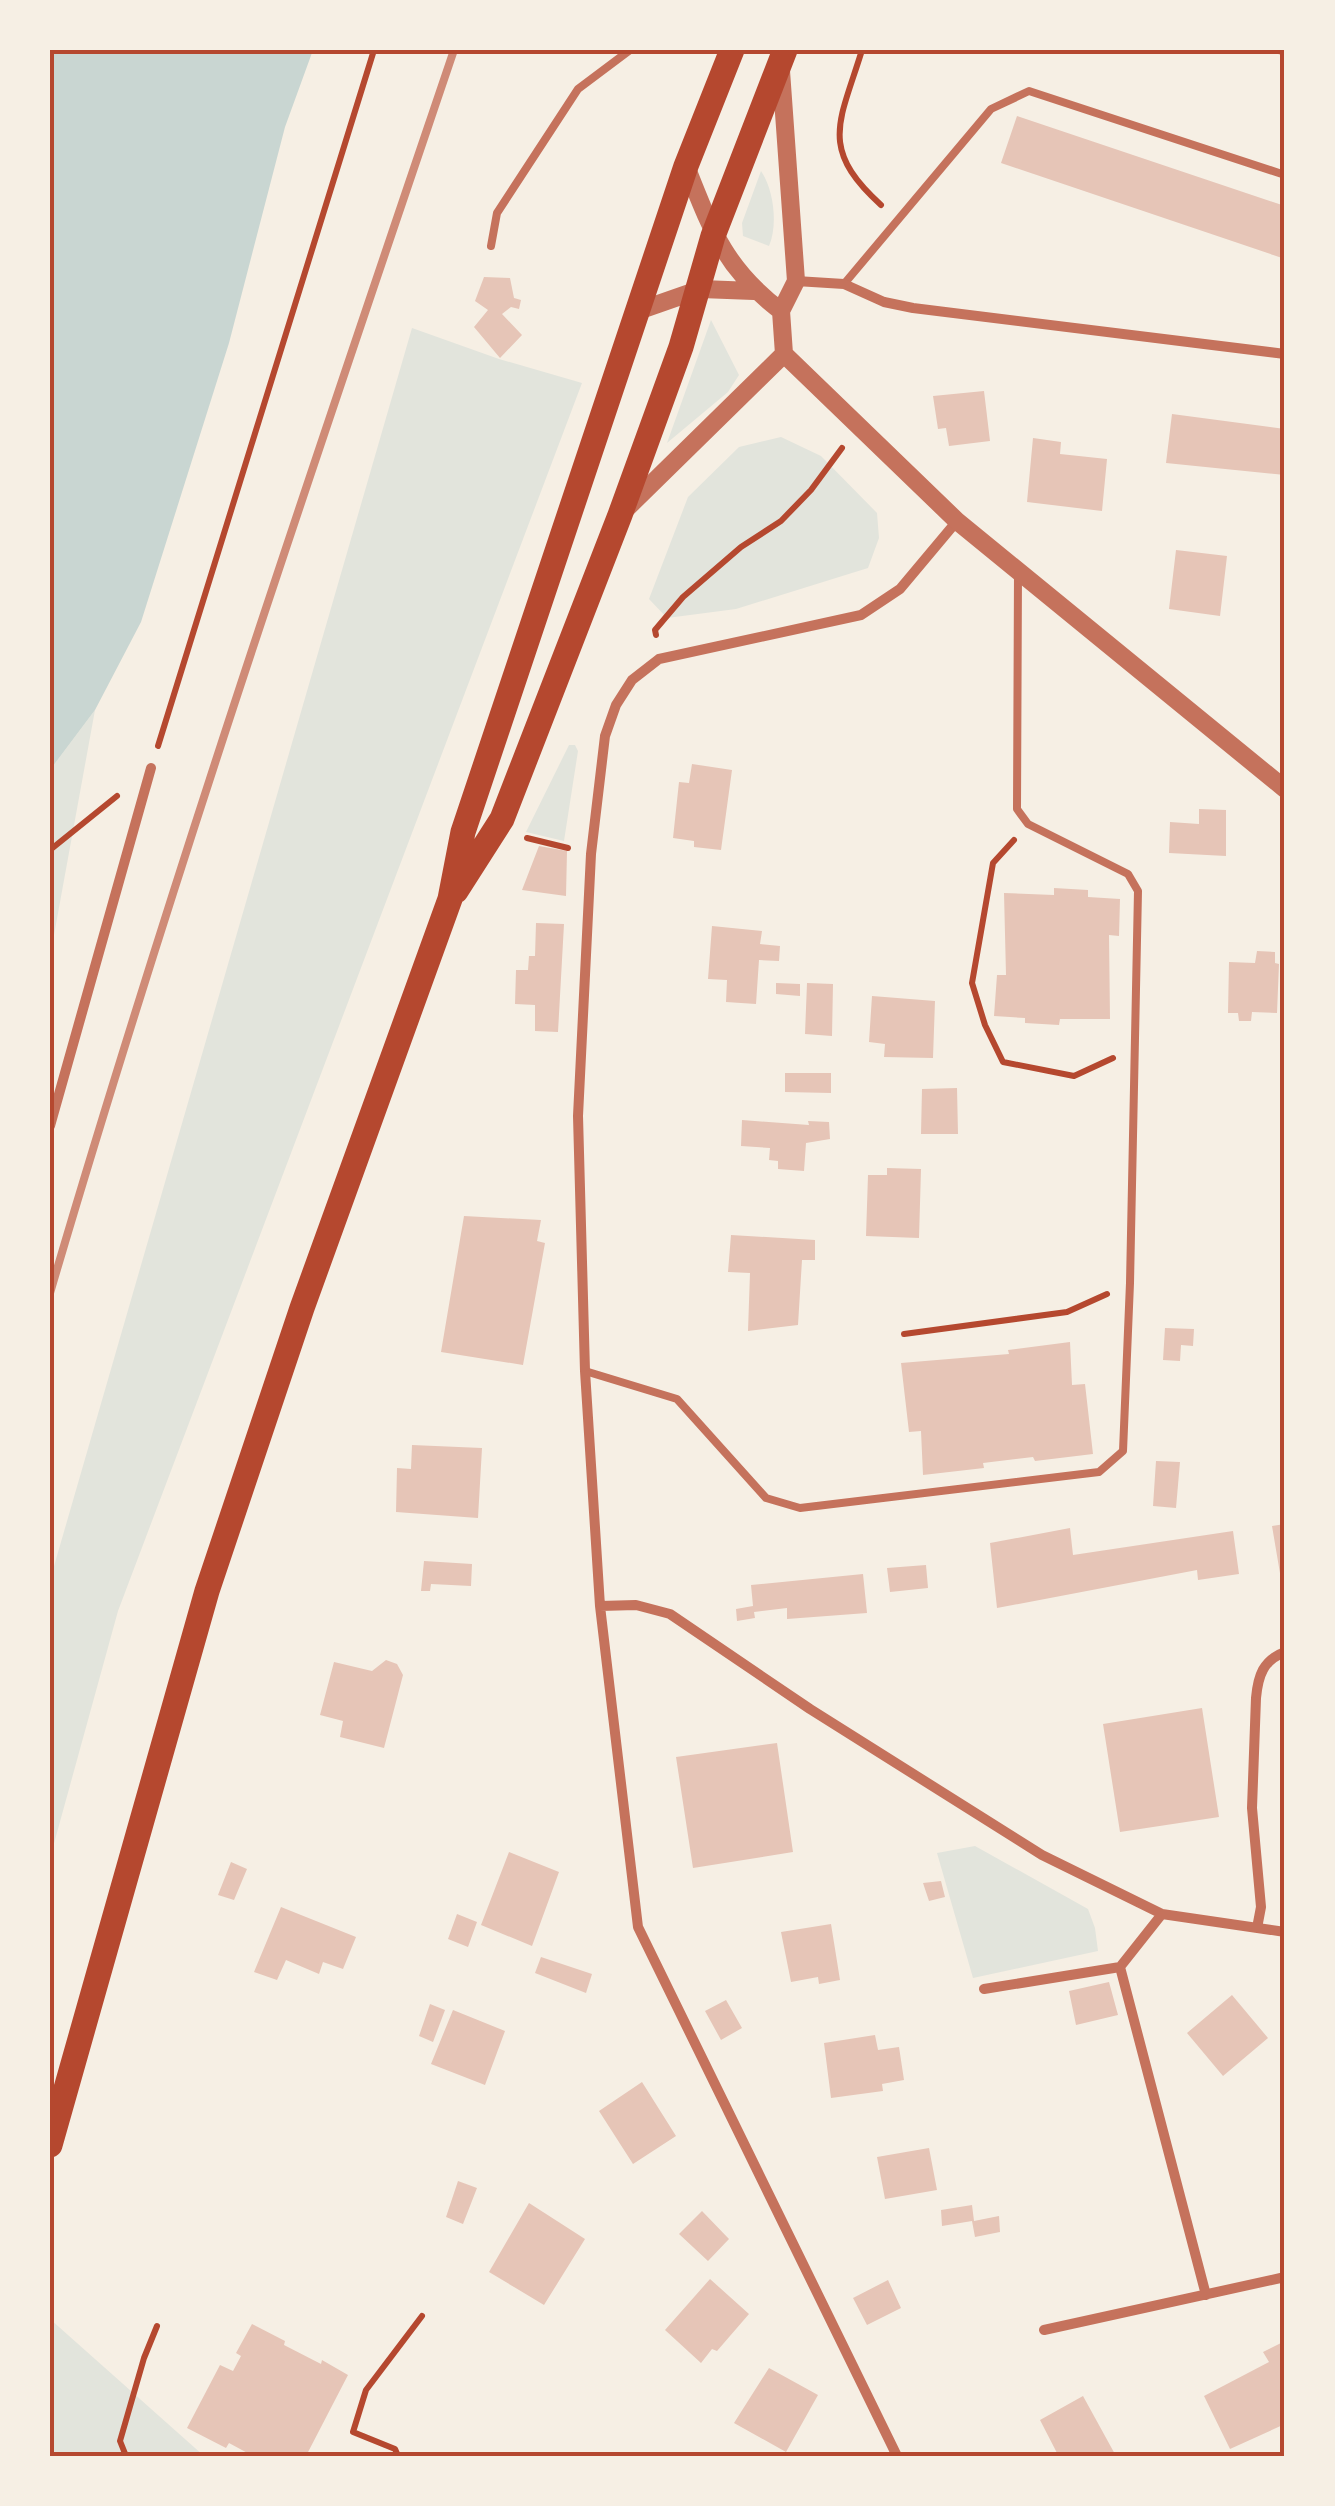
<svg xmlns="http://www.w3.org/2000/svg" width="1335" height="2506" viewBox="0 0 1335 2506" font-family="Karla,sans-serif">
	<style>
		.green { fill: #e2e4dc }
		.water { fill: #c9d6d2 }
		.building { fill: #e6c5b7 }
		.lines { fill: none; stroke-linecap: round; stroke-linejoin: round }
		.path { stroke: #b5482f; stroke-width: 6 }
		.service { stroke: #c5725c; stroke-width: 8 }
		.minor { stroke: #c5725c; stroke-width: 10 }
		.tertiary { stroke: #c5725c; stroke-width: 18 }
		.primary { stroke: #b5482f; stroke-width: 25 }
		.rail { stroke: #cf8b77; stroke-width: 8 }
		.neatline { fill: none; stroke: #b5482f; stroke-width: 4 }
	</style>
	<rect width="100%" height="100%" fill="#f6efe4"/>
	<path class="green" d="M761,171C774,190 778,225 769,246L743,236L742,223Z
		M711,320L739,375L728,392L667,443Z
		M412,328L499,359L582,383L118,1611L50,1858V1580Z
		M781,437L821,456L877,513L879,538L868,568L736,609L667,618L649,599L688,497L739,447Z
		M95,710L50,957V770Z
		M569,745H575L578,751L564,841L526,832Z
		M975,1846L1088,1909L1095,1928L1098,1951L973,1978L937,1853Z
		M50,2319L204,2456H50Z"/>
	<path class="water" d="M50,50H313L285,127L229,343L141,622L95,710L50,770Z"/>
	<path class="building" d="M1017,116L1285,206V259L1001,163Z
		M484,277L510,278L514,298L521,300L519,309L511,307L502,314L522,335L500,358L474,327L488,310L475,301Z
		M984,391L990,441L949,446L946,428L938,429L933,396Z
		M1172,414L1285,429V475L1166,463Z
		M1033,438L1061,442L1060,454L1107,459L1102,511L1027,502Z
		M1176,550L1227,556L1220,616L1169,609Z
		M692,764L732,770L721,850L694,847V841L673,838L679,782L689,783Z
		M1199,809L1226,810V856L1169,853L1170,822L1199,824Z
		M539,846L567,851L566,896L522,890Z
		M1054,888L1088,890V897L1120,899L1119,936L1109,935L1110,1019H1060L1059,1025L1025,1023V1018L994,1016L997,975H1006L1004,893L1054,895Z
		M536,923L564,924L558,1032L535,1031V1005L515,1004L516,970H528L529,956H535Z
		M712,926L762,931L760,944L780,946L779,961L759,960L756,1004L726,1002L727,980L708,979Z
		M1257,951L1275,952V963L1279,964L1277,1013L1252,1012L1251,1021H1239L1238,1013H1228L1229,962L1255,963Z
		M776,983L800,984V996L776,994Z
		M807,983L833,984L832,1036L805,1034Z
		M872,996L935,1001L933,1058L884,1057L885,1044L869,1042Z
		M785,1073H831V1093L785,1092Z
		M957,1088L958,1134H921L922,1089Z
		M742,1120L809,1125L808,1121L829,1122L830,1139L806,1143L804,1171L778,1169V1161L769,1160L770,1148L741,1146Z
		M887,1168L921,1169L919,1238L866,1236L868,1175H887Z
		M464,1216L541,1220L537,1241L545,1243L523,1365L441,1352Z
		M731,1235L815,1240V1260H802L798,1325L748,1331L750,1273L728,1272Z
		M1165,1328L1194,1329L1193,1346L1181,1345L1180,1361L1163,1360Z
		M1070,1342L1072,1385L1085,1384L1093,1454L1035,1461L1033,1457L983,1463L984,1468L923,1475L921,1431L909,1432L901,1363L1009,1354L1008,1350Z
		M412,1445L482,1448L478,1518L396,1512L397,1468L411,1469Z
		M1156,1461L1180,1462L1176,1508L1153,1506Z
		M1285,1524V1590L1283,1591L1272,1526Z
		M1070,1528L1073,1555L1233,1531L1239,1574L1198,1580L1197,1570L997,1608L990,1543Z
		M424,1561L472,1564L471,1586L431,1584L430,1591H421Z
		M926,1565L928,1588L890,1592L887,1568Z
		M863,1574L867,1613L787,1619V1608L754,1612L755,1618L737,1621L736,1609L753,1606L751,1585Z
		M386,1660L397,1664L403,1675L384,1748L340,1737L343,1721L320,1715L334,1662L372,1671Z
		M1202,1708L1219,1817L1120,1832L1103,1724Z
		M777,1743L793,1852L693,1868L676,1757Z
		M509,1852L559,1872L532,1946L481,1925Z
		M231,1862L247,1869L234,1900L218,1895Z
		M941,1881L945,1897L929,1901L923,1883Z
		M281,1907L356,1937L343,1969L323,1962L319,1974L286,1960L277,1980L254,1972Z
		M457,1914L477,1922L468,1947L448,1939Z
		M831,1924L840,1980L819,1984L818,1977L791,1982L781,1932Z
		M541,1957L592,1974L586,1993L535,1973Z
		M1109,1982L1118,2015L1076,2025L1069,1991Z
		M1232,1995L1268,2038L1223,2076L1187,2033Z
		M726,2000L742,2028L721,2040L705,2011Z
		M430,2004L445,2010L433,2042L419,2036Z
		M453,2010L505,2031L485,2085L431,2064Z
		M875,2035L878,2050L899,2047L904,2080L882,2084L883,2091L831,2098L824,2043Z
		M642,2082L676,2136L633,2164L599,2111Z
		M929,2148L937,2190L885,2199L877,2157Z
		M458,2181L477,2188L463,2224L446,2217Z
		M529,2203L585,2239L544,2305L489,2272Z
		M972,2205L974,2221L999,2216L1000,2232L975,2237L972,2221L942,2226L941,2210Z
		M702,2211L729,2239L708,2261L679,2234Z
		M710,2279L749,2314L717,2351L712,2349L701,2363L665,2330Z
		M888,2280L901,2308L867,2325L853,2298Z
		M252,2324L285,2341L284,2345L321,2364L322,2360L348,2375L306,2456H253L229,2443L226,2448L187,2428L220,2365L233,2371L241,2356L236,2353Z
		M1285,2341V2424L1230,2449L1204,2396L1269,2362L1263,2352Z
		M769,2368L818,2395L786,2452L734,2423Z
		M1083,2396L1116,2456H1052L1057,2453L1040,2420Z"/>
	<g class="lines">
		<path class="path" d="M862,50C840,122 818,148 881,205
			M1272,50L1285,52
			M656,635L655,630L683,597L741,547L781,521L811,490L842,448
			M158,746L374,50
			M527,838L568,848
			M1014,840L993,863L972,983L985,1025L1003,1062L1074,1076L1113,1058
			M50,850L117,796
			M904,1334L1067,1312L1107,1294
			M126,2456L120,2441L144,2358L157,2326
			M398,2456L395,2449L353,2432L366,2390L422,2316"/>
		<path class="service" d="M491,246L497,213L578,89L630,50
			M844,284L991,109L1029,91L1285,175
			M585,1371L677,1399L766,1498L800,1508L1099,1472L1123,1451L1130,1283L1138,891L1128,874L1028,824L1017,809L1018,572"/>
		<path class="minor" d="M796,281L844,284L884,302L913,308L1285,354
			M50,1126L151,768
			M600,1606L636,1605L670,1614L810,1709L1042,1855L1162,1914L1285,1932
			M1257,1928L1261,1907L1252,1808L1256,1698C1258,1676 1263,1660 1285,1652
			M1120,1967L1206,2295
			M984,1989L1120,1967L1162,1914
			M1044,2330L1285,2277
			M897,2456L638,1927L600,1606L585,1371L578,1116L591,854L605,736L616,705L632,680L659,659L861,615L900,589L957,521"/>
		<path class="tertiary" d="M781,71L796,281L781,311L784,354L957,521L1285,789
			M686,166C711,229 725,269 781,311
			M638,311L701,289L754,291
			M624,511L784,354"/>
		<path class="primary" d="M456,891L502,819L620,515L681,347L713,236L785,50
			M50,2145L207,1591L302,1308L450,899L463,832L686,166L732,50"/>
		<path class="rail" d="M50,1293C173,875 314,463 454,50"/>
	</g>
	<rect width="1335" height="2506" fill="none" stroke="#f6efe4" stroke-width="105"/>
	<rect x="52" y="52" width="1230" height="2402" class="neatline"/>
</svg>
